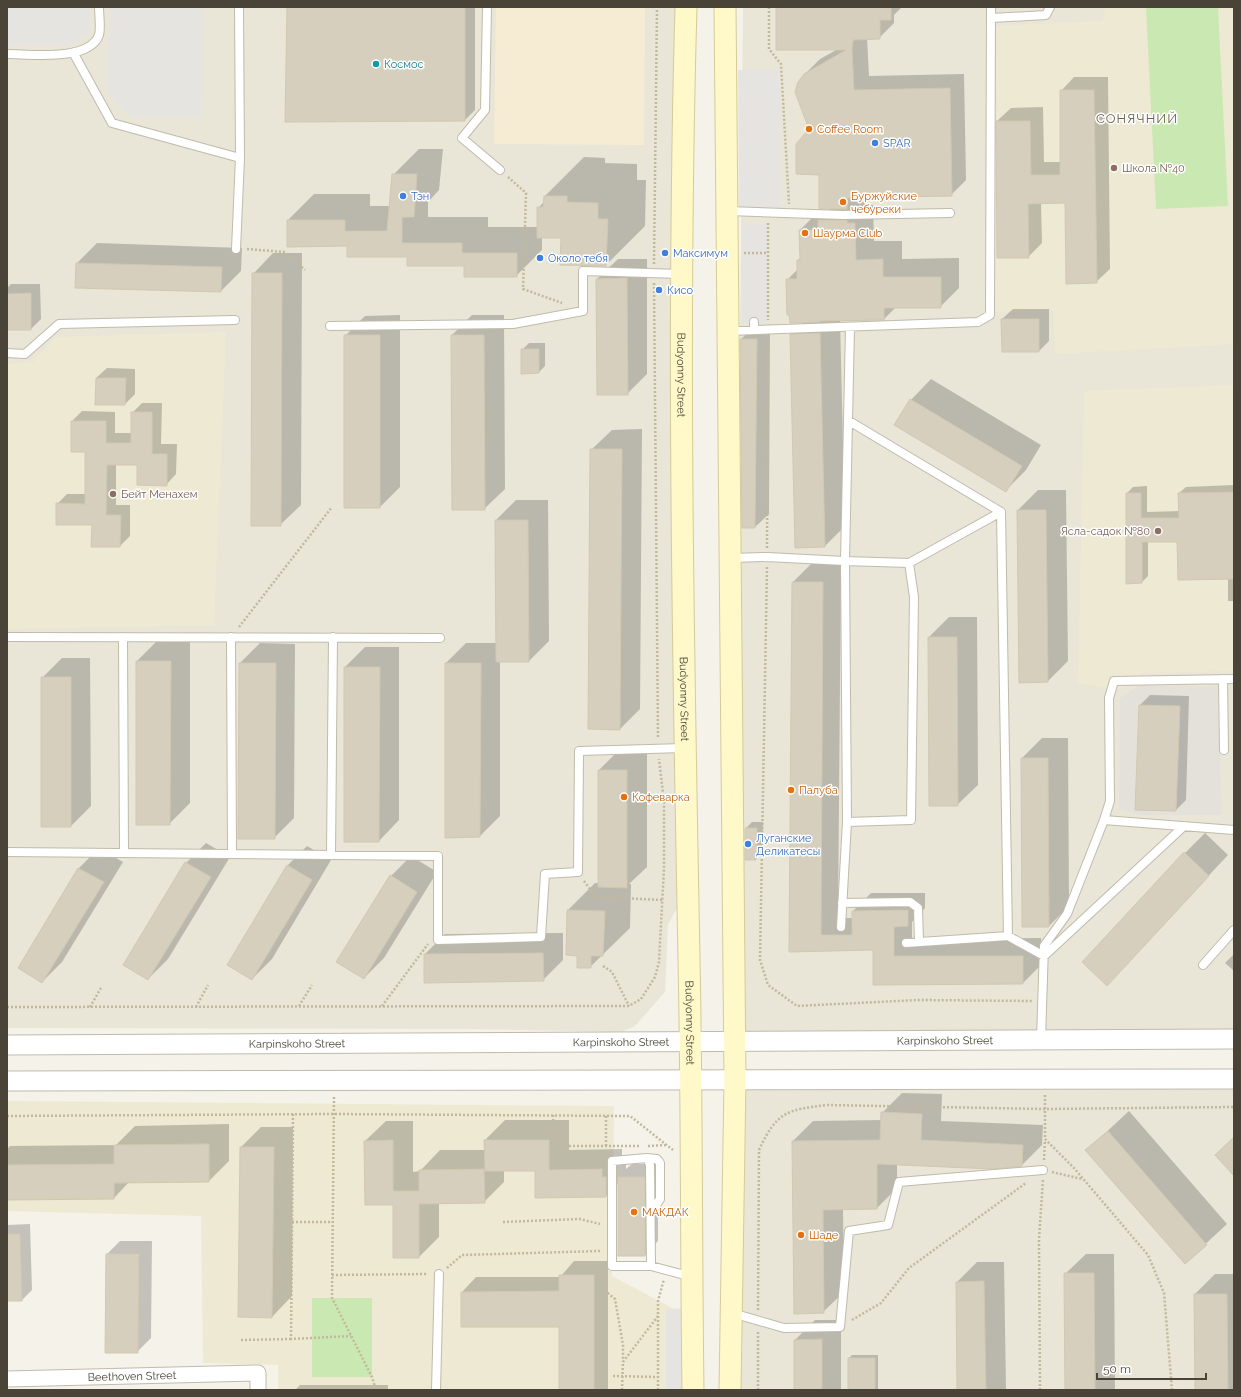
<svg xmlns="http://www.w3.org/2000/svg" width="1241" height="1397" viewBox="0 0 1241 1397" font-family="Raleway,sans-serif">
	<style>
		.residential { fill: #e9e5d7 }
		.commercial { fill: #f6ecd4 }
		.industrial { fill: #e4e1da }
		.education { fill: #eee9d3 }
		.green { fill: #cae9b2 }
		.parking { fill: #e6e4e1 }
		.shadow { fill: #0003 }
		.building { fill: #d6cfbe; stroke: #d1c8b1 }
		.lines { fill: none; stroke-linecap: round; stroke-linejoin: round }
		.service-casing { stroke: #c0bbab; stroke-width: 10 }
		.minor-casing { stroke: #c0bbab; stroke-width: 17 }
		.tertiary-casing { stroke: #c0bbab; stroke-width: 21 }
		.secondary-casing { stroke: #d5cb99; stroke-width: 23 }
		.path { stroke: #c2b99c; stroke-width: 2.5; stroke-dasharray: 2 2; stroke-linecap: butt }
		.service { stroke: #fff; stroke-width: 8 }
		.minor { stroke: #fff; stroke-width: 15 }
		.tertiary { stroke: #fff; stroke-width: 19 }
		.secondary { stroke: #fff8c9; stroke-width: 21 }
		.culture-dot { fill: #0f9aa8; stroke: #fff; stroke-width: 1.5 }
		.food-dot { fill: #e8710a; stroke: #fff; stroke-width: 1.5 }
		.shop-dot { fill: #3f7fe0; stroke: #fff; stroke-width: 1.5 }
		.education-dot { fill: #8d6e63; stroke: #fff; stroke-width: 1.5 }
		.labels { text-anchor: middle; stroke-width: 3; stroke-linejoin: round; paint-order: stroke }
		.culture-label { font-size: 11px; fill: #0d838f; stroke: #fff; text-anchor: start }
		.food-label { font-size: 11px; fill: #c56008; stroke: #fff; text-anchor: start }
		.shop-label { font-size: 11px; fill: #366cbe; stroke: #fff; text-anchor: start }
		.education-label { font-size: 11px; fill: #785e54; stroke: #fff; text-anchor: start }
		.street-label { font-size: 11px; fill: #494437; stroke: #fff }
		.quarter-label { font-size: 13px; letter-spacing: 1px; fill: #6b634e; stroke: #fff }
	</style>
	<rect width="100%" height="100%" fill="#f5f2e9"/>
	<path class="residential" d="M7,7H684L683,898L668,924L665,992L635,1026L621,1032L472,1029L7,1028Z
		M743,7H1234V1033L734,1041Z
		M1234,1079V1390H741L735,1080Z"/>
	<path class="commercial" d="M496,7H645L644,145L494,144Z"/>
	<path class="industrial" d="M1139,686H1219L1221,815H1140L1119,809L1120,698Z"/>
	<path class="education" d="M1106,7H1234V344L1055,354L1053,310L993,312L995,26L1102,21Z
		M226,332L214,625L7,629V364L33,362L56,337Z
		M1234,385V671L1142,673L1117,690L1078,683L1084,391Z
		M7,1101L614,1106L612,1276L674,1309L673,1390H278V1365L203,1363L201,1216L7,1211Z"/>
	<path class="green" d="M1146,7H1218L1228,206L1156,209Z
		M312,1298H372V1377H312Z"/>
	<path class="parking" d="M7,7H90V34L69,45L7,46Z
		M109,7H203L201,118H133L107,93Z
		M738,70H780L781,210H739Z
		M768,224V322H742L741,225Z
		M692,1308L693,1390H666V1309Z"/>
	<path class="shadow" d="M288,7H475V110L465,120Z
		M777,7H902L894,15V23L879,38H867L869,76L964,74L966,180L951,195L859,197L854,201L866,202V205H873L874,241H902V259L959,258V288L940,307H896L884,319H840L845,526L825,546L791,335L804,322L787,280L798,269V260L801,258L800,230L819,211H828L832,208L820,174L810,129L805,74L820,59L838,49Z
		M1074,77H1108L1110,269L1096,282L1066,202L1041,203L1042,243L1028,257L997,121L1011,108L1043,107L1044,162H1061V91Z
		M419,149H443L439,190L428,202V217H488V227H538V208L545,201V196L584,157L605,158V163L637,164V180H646L645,226L606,265L562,237H542V250L516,276L465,265L348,245L288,220L314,194H370V206H390L393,175Z
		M97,243L242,248L241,271L221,291L77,263Z
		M273,253H302L301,505L280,525L253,274Z
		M618,259H647V374L627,394L597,279Z
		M11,284H40L41,319L31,329H7V288Z
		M1013,309H1049V341L1039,351H1003L1002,319Z
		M400,315V487L380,507H345V336L365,316Z
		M472,315H504L505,489L484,509L452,335Z
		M755,326H770L769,514L755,527H743L741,339Z
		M529,343H545V366L539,372L522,350Z
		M107,368L135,369V394L125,404L96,378Z
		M931,379L1041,445L1026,470L1006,490L911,400Z
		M142,403H162L161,444H177L176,474L166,485L138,464H116V505H130V536L120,546L93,524L57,504L67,494H86V451L72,421L82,411L115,412V433H132V413Z
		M642,429L640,709L620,729L591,450L612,430Z
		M1234,485V601H1228V578L1178,541H1148V576L1142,582L1127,493L1133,487L1147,486V512L1180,511L1179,493L1186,487Z
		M1038,490H1066L1068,661L1048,681L1018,510Z
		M516,500H548L549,641L529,661H500V816L480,836L446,663L466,643H497L496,520Z
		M811,564H841L838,918H853V911L871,893H925V908L912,922V939L1041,938V965L1023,983L874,984V949L790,951L793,582Z
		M949,617H977L978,785L957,805L929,637Z
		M157,641L190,642V803L169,824L137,661Z
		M260,643L295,644L294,818L274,838L240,663Z
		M365,647H399V820L379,841L345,667Z
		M62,658H90L91,806L71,826L42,678Z
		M1150,695L1189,696L1186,800L1176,810L1140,705Z
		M1042,738H1068L1069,906L1049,926L1022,758Z
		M619,750H647V867L629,884H631L630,928L590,967L578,955L568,910L595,883H599V770Z
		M752,822H763L762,852L756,859L746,828Z
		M1205,833L1228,855L1107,984L1185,853Z
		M206,843L230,857L168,959L148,979L186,863Z
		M307,846L331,860L272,959L252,979L287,866Z
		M99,848L123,862L62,962L42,982L19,967L79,868Z
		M411,856L437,872L384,958L364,978L391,876Z
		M563,933V960L543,980L425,954L445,934Z
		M1234,954V971L1225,963Z
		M902,1093L942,1094L941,1121L1043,1125L1042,1145L1022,1165L897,1164V1188L877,1208L843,1209L844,1292L823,1312L793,1141L813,1121L882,1120V1113Z
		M1129,1111L1227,1224L1185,1263L1087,1150Z
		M505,1120H569V1150L622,1149V1157H626V1169L632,1164H658V1241L645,1255L618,1184L606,1196L536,1197V1170H504V1182L484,1202L439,1203V1237L419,1257L365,1141L386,1121H413V1172L420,1171L440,1150H485V1140Z
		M229,1124V1161L209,1181L129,1182L114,1198L7,1199V1149L10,1146L116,1145L135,1126Z
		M261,1127H293L292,1296L272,1317L241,1147Z
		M30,1224L32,1290L22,1300H7V1225Z
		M120,1241H152L151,1338L137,1352L107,1254Z
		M1086,1254H1114L1115,1390H1066L1065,1274Z
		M574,1261H608V1390H560V1326H462V1292L476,1277H560Z
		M977,1262H1004L1006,1390H958L957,1282Z
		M1215,1274H1234V1390H1196L1195,1294Z
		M815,1320H841V1390H795V1340Z
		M852,1355H878V1390H849V1358Z
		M300,1385H388V1390H295Z"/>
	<path class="building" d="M287,7H465V121L285,122Z
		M776,7H891V20H880V39L853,40L852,50L854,90L950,88L952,196L848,198L847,209H819V175L796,174V144L809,129L795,92L798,82L804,74L846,50H776Z
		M1060,90H1094L1097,283L1066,284L1065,203L1028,204L1029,258H997L996,121H1030L1031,175H1060Z
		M392,174H417L414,217H402V243H462V253H517V277H464V266H407V257H347V246L287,247V220H345V231H387Z
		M544,196H567V202L598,203V219H608L606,266L560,265L561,238H537V207H543Z
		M818,220H847V223H855L856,260L883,259V277H941V308H884V320L820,321V322L790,323L789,315H787L786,279H797V260H800L799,230H818Z
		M76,263L222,267L221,292L75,288Z
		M252,273H282L281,526H251Z
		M627,278L628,395H597L596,279Z
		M31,293V330H7V294Z
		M1001,319H1039V352H1002Z
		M820,333L825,547L795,548L790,334Z
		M344,335H380V508H344Z
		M451,335H484L485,510H452Z
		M740,339H757L755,528H742Z
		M521,349H539V373L521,374Z
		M96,378H126L125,405H95Z
		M910,399L1022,466L1006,492L894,425Z
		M131,412H152V454H167V486L137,485V465H107L106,515H121L120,547H91L92,525H56V503L85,504V452H71V421H106V443H131Z
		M590,449H622L620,730L588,729Z
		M1234,492V579L1178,580L1177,542H1142V583L1126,584V493H1141V518H1179L1178,493Z
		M1017,510H1046L1048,682L1019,683Z
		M495,520H528L529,662H496Z
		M792,582H823L821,935H852V911L908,910V926L894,927V956H1023V984L873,985V950L789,952Z
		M928,637H957L958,806H929Z
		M136,661H171L170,825H136Z
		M239,663H276L275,839H238Z
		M445,663H481L480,837L445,838Z
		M344,667H380L379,842H344Z
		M41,677H71V827H41Z
		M1139,705L1180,706L1176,811L1135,810Z
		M1021,758H1048L1049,927H1022Z
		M598,770H627V888L598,887Z
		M745,828H757L756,860H745Z
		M1184,852L1209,876L1107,986L1082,962Z
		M185,862L211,877L148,980L123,965Z
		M287,865L312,880L252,980L227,965Z
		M78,868L104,882L42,983L18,968Z
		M390,875L417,892L364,979L336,962Z
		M567,910L605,911L603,956H591V968H577V956L566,955Z
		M543,953L544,981L424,983V954Z
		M881,1112L922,1114L921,1140L1023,1145L1022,1166L992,1169L877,1164V1209L823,1210L824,1313L794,1314L792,1141L880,1140Z
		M1108,1131L1207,1245L1185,1264L1085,1150Z
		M1234,1137V1176L1215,1155Z
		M393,1140V1191H419V1170L484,1169L485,1203L419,1204V1258H393V1205H365L364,1141Z
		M484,1140H549V1170L602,1169V1177H606V1197L535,1198V1171H485Z
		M209,1144V1182L114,1183V1199L7,1200V1165L114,1164V1145Z
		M240,1147H274L272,1318L238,1317Z
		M618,1177H645V1256H618Z
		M7,1234H20L22,1301H7Z
		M106,1254H139L138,1353H105Z
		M1064,1273H1094L1095,1390H1065Z
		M559,1275H594V1390H559V1327H461V1292L559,1291Z
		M984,1281L986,1390H957L956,1282Z
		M1194,1294H1227L1228,1390H1195Z
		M822,1339V1390H794V1340Z
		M848,1358H875V1390H848Z"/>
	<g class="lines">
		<g class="service-casing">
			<path id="service" d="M487,7L485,110L462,138L500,170
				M991,18L1046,15L1050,7
				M7,54C30,54 89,62 99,35C101,28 99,15 99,7
				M74,54L112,123L240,158
				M728,211L843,215L950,213
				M236,249L240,158L239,7
				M754,322V330
				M330,326L513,324L583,311V271L681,274
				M850,327L845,561L909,563L1001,512
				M729,331L978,322L990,315L991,7
				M7,353L25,354L59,324L235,320
				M849,421L1001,512
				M1001,512L1008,936
				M731,558L767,557L845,561L847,822L911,820L914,597L909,563
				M7,637L440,638
				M123,637L124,853
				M231,637L232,854
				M1223,679L1224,750
				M1104,820L1234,830
				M7,852L438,856V940L541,937L545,874L578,872L579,751L684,748
				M331,855L333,637
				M842,903L910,902L918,908L919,942
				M841,927L847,822
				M906,943L1008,936L1044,956L1184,826
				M1203,965L1234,930
				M1041,1040L1044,946L1067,914L1104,820L1110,801L1109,698L1114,681L1234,679
				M647,1158L657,1159L660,1163V1199L651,1213
				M651,1266H612V1161L647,1158L650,1165L651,1266L692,1277
				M732,1313L784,1328L840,1327L849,1231L888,1225L899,1182L1043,1170
				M436,1390L439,1274"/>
		</g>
		<g class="minor-casing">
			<g id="minor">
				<path id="s1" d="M7,1379L258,1373V1390"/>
			</g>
		</g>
		<g class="tertiary-casing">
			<g id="tertiary">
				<path id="s2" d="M7,1045L1234,1039"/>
				<path d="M7,1081L1234,1079"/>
			</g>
		</g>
		<g class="secondary-casing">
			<g id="secondary">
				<path id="s3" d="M686,7C677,324 683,642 689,959C692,1103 691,1246 693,1390"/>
				<path d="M725,7L735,1080L730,1390"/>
			</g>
		</g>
		<path class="path" d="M769,7V49L781,64L789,204
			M508,177L526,193L523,289L562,303
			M768,223V320
			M247,249L284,252L305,270
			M744,253H768
			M654,264L657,7
			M654,283L658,738
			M767,548L768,341
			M767,567L760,960L768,985L797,1006L918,1000L1033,1001
			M239,627L332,507
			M584,881L596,897L663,900
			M603,966L612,972L629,1006
			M299,1006L312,985
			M382,1006L428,944
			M7,1007L629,1006L641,999L655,977L659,962L664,868V802L659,759
			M90,1007L101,988
			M196,1007L208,985
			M1045,1095V1139L1074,1168L1148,1255L1164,1293L1172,1390
			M334,1097L332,1298L372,1377L376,1390
			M293,1114L291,1339L351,1336
			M553,1115L554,1134L563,1146H641
			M7,1116L333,1114L630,1116L673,1150
			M606,1116V1148
			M648,1146L667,1145
			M1044,1160L1045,1140
			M1052,1172L1082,1179
			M292,1222H332
			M503,1222L580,1219L600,1224
			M600,1267C600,1285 601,1288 615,1299L623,1345V1362
			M447,1268L462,1255L600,1251
			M332,1275L428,1274
			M758,1310L759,1150C777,1111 787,1110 827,1105L1045,1109L1234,1107
			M852,1320L881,1303L909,1268L1026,1183
			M241,1340L291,1339
			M613,1376L658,1377
			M376,1390H381
			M622,1390L623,1362L658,1316
			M658,1390V1301L664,1279
			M758,1390V1331
			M1040,1390L1039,1240L1043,1179"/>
		<use href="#service" class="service"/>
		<use href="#minor" class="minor"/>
		<use href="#tertiary" class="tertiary"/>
		<use href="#secondary" class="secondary"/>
	</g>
	<circle class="culture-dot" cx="376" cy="64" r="4"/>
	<g class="food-dot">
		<circle cx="809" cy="129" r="4"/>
		<circle cx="843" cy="202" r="4"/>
		<circle cx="805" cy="233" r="4"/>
		<circle cx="791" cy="790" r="4"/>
		<circle cx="624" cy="797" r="4"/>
		<circle cx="634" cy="1212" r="4"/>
		<circle cx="801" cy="1235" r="4"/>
	</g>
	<g class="shop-dot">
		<circle cx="875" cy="143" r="4"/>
		<circle cx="403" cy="196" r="4"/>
		<circle cx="665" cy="253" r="4"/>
		<circle cx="540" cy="258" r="4"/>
		<circle cx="659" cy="290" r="4"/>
		<circle cx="748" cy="844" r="4"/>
	</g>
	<g class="education-dot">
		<circle cx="1114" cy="168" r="4"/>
		<circle cx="113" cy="494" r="4"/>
		<circle cx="1158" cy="531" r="4"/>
	</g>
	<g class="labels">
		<g class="culture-label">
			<text x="384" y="68">Космос</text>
		</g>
		<g class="food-label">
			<text x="817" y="133">Coffee Room</text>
			<text x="851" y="200">Буржуйские<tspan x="851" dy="13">чебуреки</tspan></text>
			<text x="813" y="237">Шаурма Club</text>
			<text x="799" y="794">Палуба</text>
			<text x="632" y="801">Кофеварка</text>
			<text x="642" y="1216">МАКДАК</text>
			<text x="809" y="1239">Шаде</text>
		</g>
		<g class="shop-label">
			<text x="883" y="147">SPAR</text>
			<text x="411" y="200">Тэн</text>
			<text x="673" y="257">Максимум</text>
			<text x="548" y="262">Около тебя</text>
			<text x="667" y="294">Кисо</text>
			<text x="756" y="842">Луганские<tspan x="756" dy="13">Деликатесы</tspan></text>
		</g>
		<g class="education-label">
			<text x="1122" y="172">Школа №40</text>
			<text x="121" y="498">Бейт Менахем</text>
			<text x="1150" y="535" text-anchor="end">Ясла-садок №80</text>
		</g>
		<g class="street-label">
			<text dy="4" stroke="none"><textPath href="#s3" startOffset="368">Budyonny Street</textPath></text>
			<text dy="4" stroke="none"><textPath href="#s3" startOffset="692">Budyonny Street</textPath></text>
			<text dy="4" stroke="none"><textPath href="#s3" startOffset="1016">Budyonny Street</textPath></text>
			<text dy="4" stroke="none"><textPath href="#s2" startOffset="938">Karpinskoho Street</textPath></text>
			<text dy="4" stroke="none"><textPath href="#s2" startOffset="614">Karpinskoho Street</textPath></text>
			<text dy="4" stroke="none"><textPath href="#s2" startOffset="290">Karpinskoho Street</textPath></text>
			<text dy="4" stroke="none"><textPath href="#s1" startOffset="125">Beethoven Street</textPath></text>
		</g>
		<g class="quarter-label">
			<text x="1137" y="123">СОНЯЧНИЙ</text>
		</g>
	</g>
	<rect width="1241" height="1397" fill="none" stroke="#494437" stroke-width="16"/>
	<path d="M1097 1373v6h109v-6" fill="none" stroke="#494437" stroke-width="2"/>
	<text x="1103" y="1373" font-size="12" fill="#494437" stroke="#ffffff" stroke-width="3" paint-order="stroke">50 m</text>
</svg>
